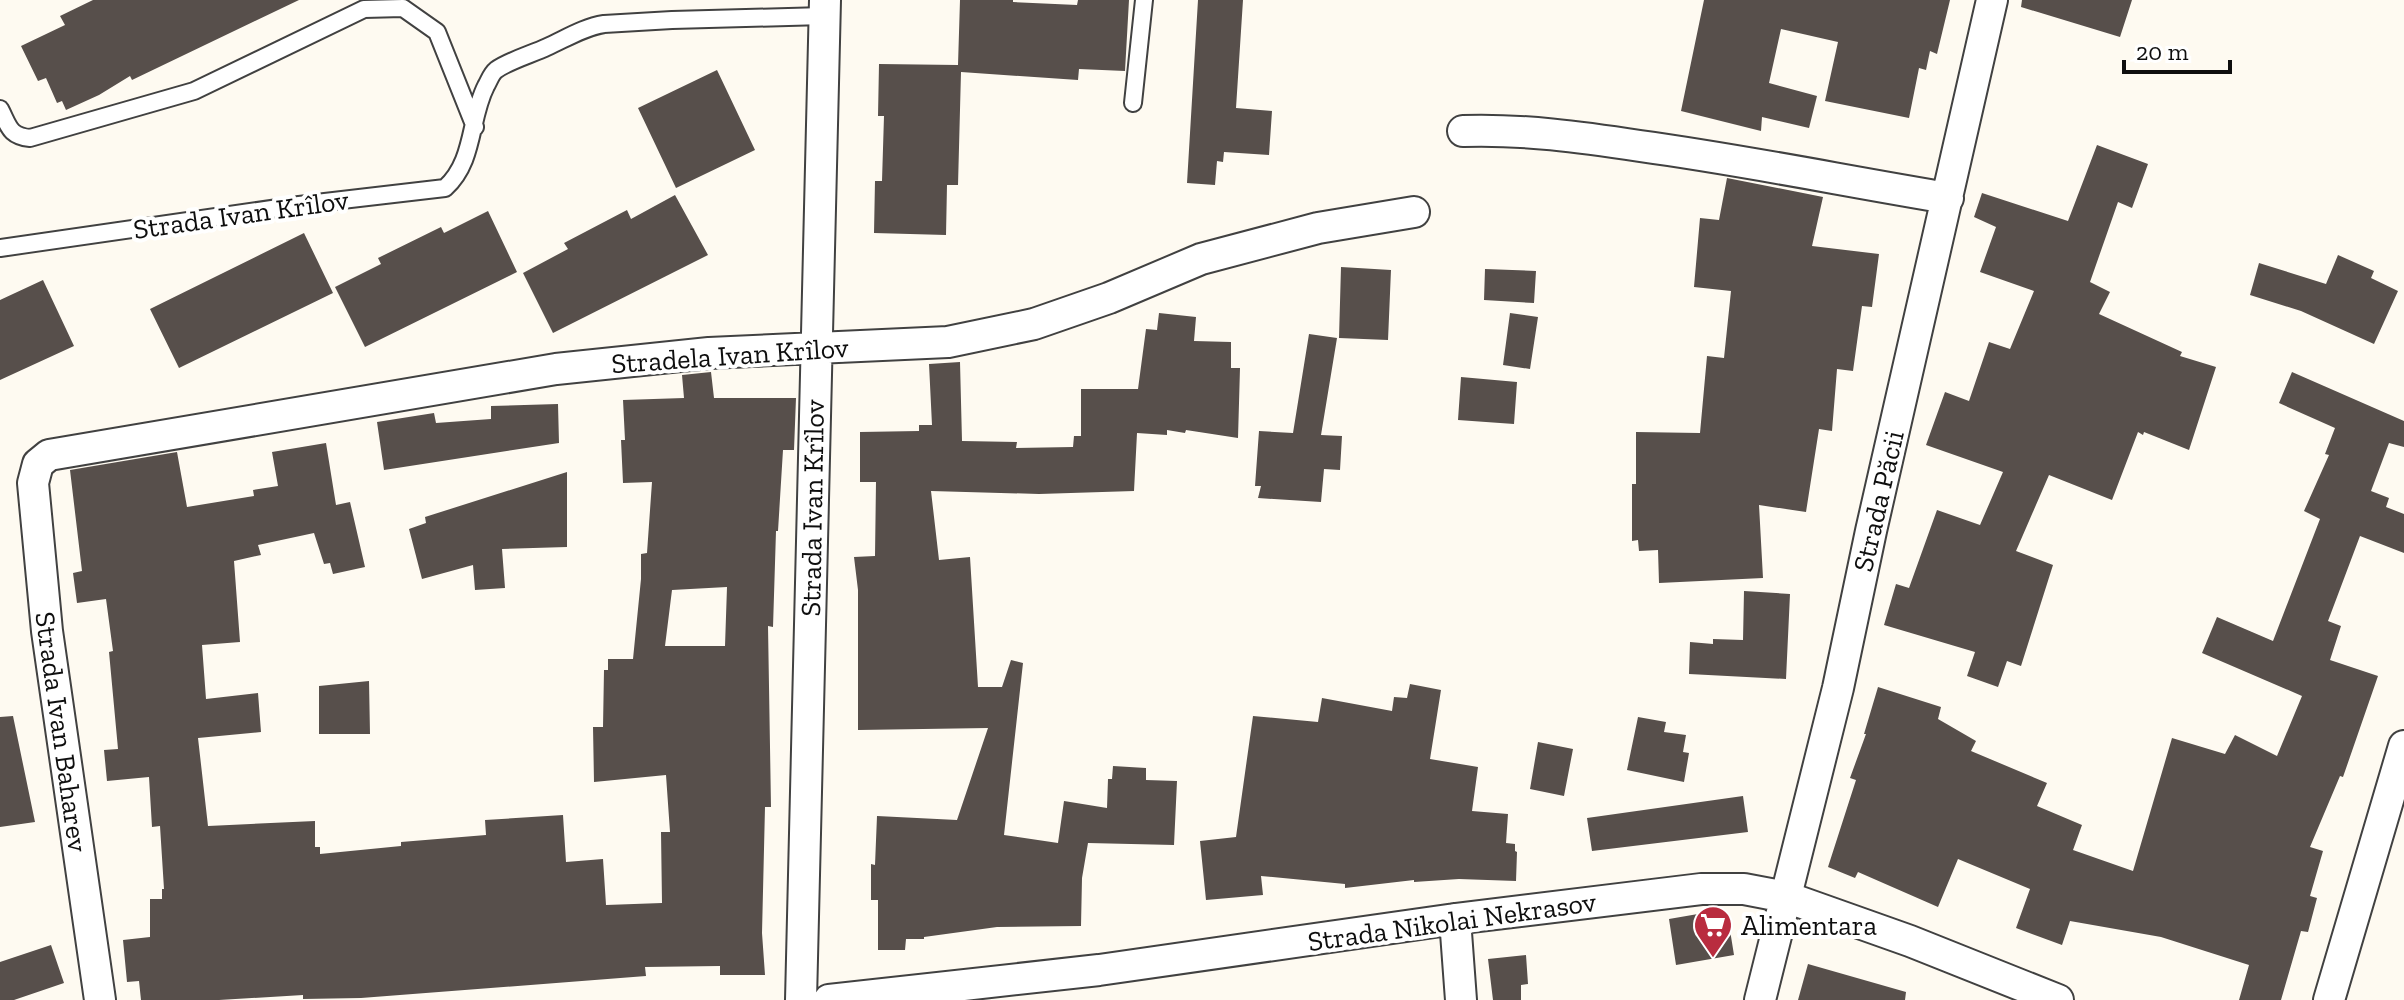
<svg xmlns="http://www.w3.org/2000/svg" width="2404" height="1000" viewBox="0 0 2404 1000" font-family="'Zilla Slab',serif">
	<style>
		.building { fill: #574f4b; fill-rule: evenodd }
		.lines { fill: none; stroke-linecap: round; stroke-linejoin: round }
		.lane-casing { stroke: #414141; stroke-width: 20 }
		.street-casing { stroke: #414141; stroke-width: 34 }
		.lane { stroke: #fff; stroke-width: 16 }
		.street { stroke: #fff; stroke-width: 30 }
		.labels { text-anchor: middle; stroke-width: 8; stroke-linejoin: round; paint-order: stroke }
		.street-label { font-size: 28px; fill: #0e0e0e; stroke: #fff }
		.poi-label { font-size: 28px; fill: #0e0e0e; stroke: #fff; text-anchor: start }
	</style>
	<rect width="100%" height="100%" fill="#fefaf1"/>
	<path class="building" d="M93,0H299L132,80L130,76L99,95L66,110L62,101L57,103L46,78L38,81L21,46L65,25L60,16Z
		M960,0H1013V2L1077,5L1078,0H1129L1125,71L1079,69L1078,80L961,72L958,185H947L946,235L874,233L875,181H882L884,116H878L879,64L958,65Z
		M1198,0H1243L1236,108L1272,111L1269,155L1224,152L1223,162L1217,161L1215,185L1187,183Z
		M1704,0H1950L1937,54L1930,51L1926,70L1919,68L1909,118L1825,101L1838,42L1781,29L1769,83L1817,96L1809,128L1762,117L1761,131L1681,111Z
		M2022,0H2132L2120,37L2021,7Z
		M717,70L755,150L676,188L638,108Z
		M2097,145L2148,164L2132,208L2118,202L2090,282L2110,292L2099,314L2182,352L2180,356L2216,367L2189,450L2144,432L2143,435L2138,432L2112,500L2049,475L2016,551L2053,565L2021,666L2007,661L1998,687L1967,676L1975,652L1884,625L1896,584L1909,588L1937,510L1980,525L2003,472L1926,445L1945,392L1969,401L1989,342L2010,349L2034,291L1980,272L1996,227L1974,217L1982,193L2068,221Z
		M1727,178L1823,197L1812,246L1879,254L1872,307L1862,306L1853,371L1837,369L1832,431L1819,429L1806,512L1759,505L1763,578L1659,583L1658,550L1639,551L1638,540L1632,541V484H1636V432L1700,433L1707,356L1724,358L1731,291L1694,287L1700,218L1719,220Z
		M675,195L708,255L553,333L523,273L568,249L564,243L627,210L631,219Z
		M488,211L517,272L365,347L335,287L381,264L378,258L441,227L444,233Z
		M304,233L333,293L179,368L150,309Z
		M2338,255L2374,271L2371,278L2398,291L2374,344L2301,311L2250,295L2259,263L2326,284Z
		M1341,267L1391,270L1388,340L1339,338Z
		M1485,269L1536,271L1534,303L1484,300Z
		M43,280L74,346L0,380V300Z
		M1159,313L1196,317L1194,341L1231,342V368H1240L1238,438L1186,430L1185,433L1167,430V435L1137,433L1134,491L1039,494L931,491L939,560L970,557L978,687H1002L1011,660L1023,663L1004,835L1058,843L1064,801L1107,808L1108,779H1112L1113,766L1146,768V780L1177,781L1174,845L1088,843L1082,878L1081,926L997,927L924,937V939H906L905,950H878V900H871V864L875,865L877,816L957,820L988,728L858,730V590L854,557L875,556L876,482H860V432L919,431V425H932L929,364L960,362L962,441L1017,442L1016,448L1073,447L1074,436H1081V389H1138L1146,329L1157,330Z
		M1510,313L1538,317L1530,369L1503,365Z
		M1309,334L1337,338L1321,435L1342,436L1340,470L1324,469L1321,502L1258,498L1261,486H1255L1259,431L1293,433Z
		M711,372L714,398H796L794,450H783L778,531H776L773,627L768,626L771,807H765L762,933L765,975H720V966L645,967L646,976L361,998L303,999V995L219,1000H141L139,981L127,982L123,940L150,937V899H162V889H164L160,826L152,827L149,777L107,781L104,750L118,749L109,652L113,651L106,599L77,603L73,573L82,571L70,470L177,452L187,507L254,496L253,490L278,486L272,452L326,443L336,505L350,502L365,567L333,574L330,563L324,564L314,533L258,545L261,555L234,561L240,642L202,645L206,699L258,693L261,732L198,738L208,826L315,821V847H320V854L401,846V842L486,835L485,820L563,815L566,862L603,859L606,905L662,903L661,832H670L666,775L594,782L593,727H603L604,670H608V659H633L641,579V554L647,553L652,482L623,483L621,440H625L623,400L684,398L682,375ZM727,587L725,646H665L672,590Z
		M2292,372L2404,421V447L2389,443L2371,491L2389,498L2386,507L2404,514V553L2360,536L2328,621L2341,626L2330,660L2378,676L2343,777L2340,776L2310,847L2323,851L2310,896L2317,898L2308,932L2301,931L2281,1000H2239L2249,965L2161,937L2070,921L2062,945L2016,928L2030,889L1958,859L1938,907L1858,872L1855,878L1828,867L1856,780L1850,778L1866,734H1864L1878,687L1941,707L1938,719L1976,741L1971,751L2047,783L2037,806L2082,825L2073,850L2133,871L2172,738L2225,754L2235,735L2277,756L2302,696L2202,653L2217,617L2273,641L2320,519L2304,511L2329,455L2325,454L2335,428L2279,403Z
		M1461,377L1517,382L1514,424L1458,420Z
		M558,404L559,443L384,470L377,422L434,413L436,423L491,419V406Z
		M567,472V547L502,549L505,588L475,590L473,565L422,579L409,529L426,523L425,517Z
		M1744,591L1790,594L1786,679L1689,674L1690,642L1713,644V639L1743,640Z
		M369,681L370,734H319V686Z
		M1410,684L1441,690L1430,759L1478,767L1472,811L1508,814L1506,843L1515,844V851L1517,852L1516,881L1459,879L1414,882V880L1345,888V884L1261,876L1263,895L1206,900L1200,841L1236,837L1253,716L1318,722L1322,698L1392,711L1394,697L1407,698Z
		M13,716L35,822L0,827V717Z
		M1638,717L1666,722L1664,732L1686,735L1683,752L1689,753L1684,782L1627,770Z
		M1538,742L1573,749L1564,796L1530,789Z
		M1743,796L1748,832L1592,851L1587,818Z
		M1721,910L1724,925L1729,924L1734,955L1676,965L1669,919Z
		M51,945L64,983L14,1000H0V962Z
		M1526,955L1528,984L1521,985V1000H1493L1488,959Z
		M1808,964L1906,992L1905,1000H1798Z"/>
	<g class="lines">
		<g class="lane-casing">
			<path id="lane" d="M1133,103L1144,0
				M0,109C9,126 9,136 30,138L194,91L364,9L403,8L437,32L475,127
				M0,248L299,205L445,188C475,161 469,119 486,86C489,81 491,74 496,70C508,61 532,54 547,47C565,39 584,27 604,24L672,20L824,16"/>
		</g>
		<g class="street-casing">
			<path id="street" d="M1463,131C1522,129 1581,137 1640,146C1743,160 1845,181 1948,198
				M1455,919L1461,1000
				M100,1000L47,631L33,483L38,464L49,455L556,369L709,353L948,342L1034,324L1109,298L1201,259L1318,228L1414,212
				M801,1000L825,0
				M829,1000L1099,970L1455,919L1701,889H1744L1786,897L1910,941L2058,1000
				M1760,1000L1838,688L1871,531L1992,0
				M2329,1000L2404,746"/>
		</g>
		<use href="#lane" class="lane"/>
		<use href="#street" class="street"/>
	</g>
	<defs>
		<g id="supermarket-pin" transform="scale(2)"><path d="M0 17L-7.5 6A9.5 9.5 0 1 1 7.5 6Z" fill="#b92c3f" stroke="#fff"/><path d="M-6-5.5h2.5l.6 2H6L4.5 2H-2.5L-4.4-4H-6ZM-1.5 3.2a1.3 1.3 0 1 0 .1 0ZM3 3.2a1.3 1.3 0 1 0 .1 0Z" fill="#fff"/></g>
	</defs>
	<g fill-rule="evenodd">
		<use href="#supermarket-pin" x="1713" y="925"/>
	</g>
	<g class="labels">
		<g class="street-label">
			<text transform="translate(241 214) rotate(-8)" y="10">Strada Ivan Krîlov</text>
			<text transform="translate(730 355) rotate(-4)" y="10">Stradela Ivan Krîlov</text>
			<text transform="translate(1878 501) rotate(-77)" y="10">Strada Păcii</text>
			<text transform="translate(812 508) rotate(-89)" y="10">Strada Ivan Krîlov</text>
			<text transform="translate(62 732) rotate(82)" y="10">Strada Ivan Baharev</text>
			<text transform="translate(1452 921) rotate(-8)" y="10">Strada Nikolai Nekrasov</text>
		</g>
		<g class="poi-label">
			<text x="1741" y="935">Alimentara</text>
		</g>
	</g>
	<path d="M2124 60v12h106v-12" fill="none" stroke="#0e0e0e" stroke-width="4"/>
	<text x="2136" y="60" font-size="24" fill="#0e0e0e" stroke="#ffffff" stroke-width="6" paint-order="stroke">20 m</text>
</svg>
